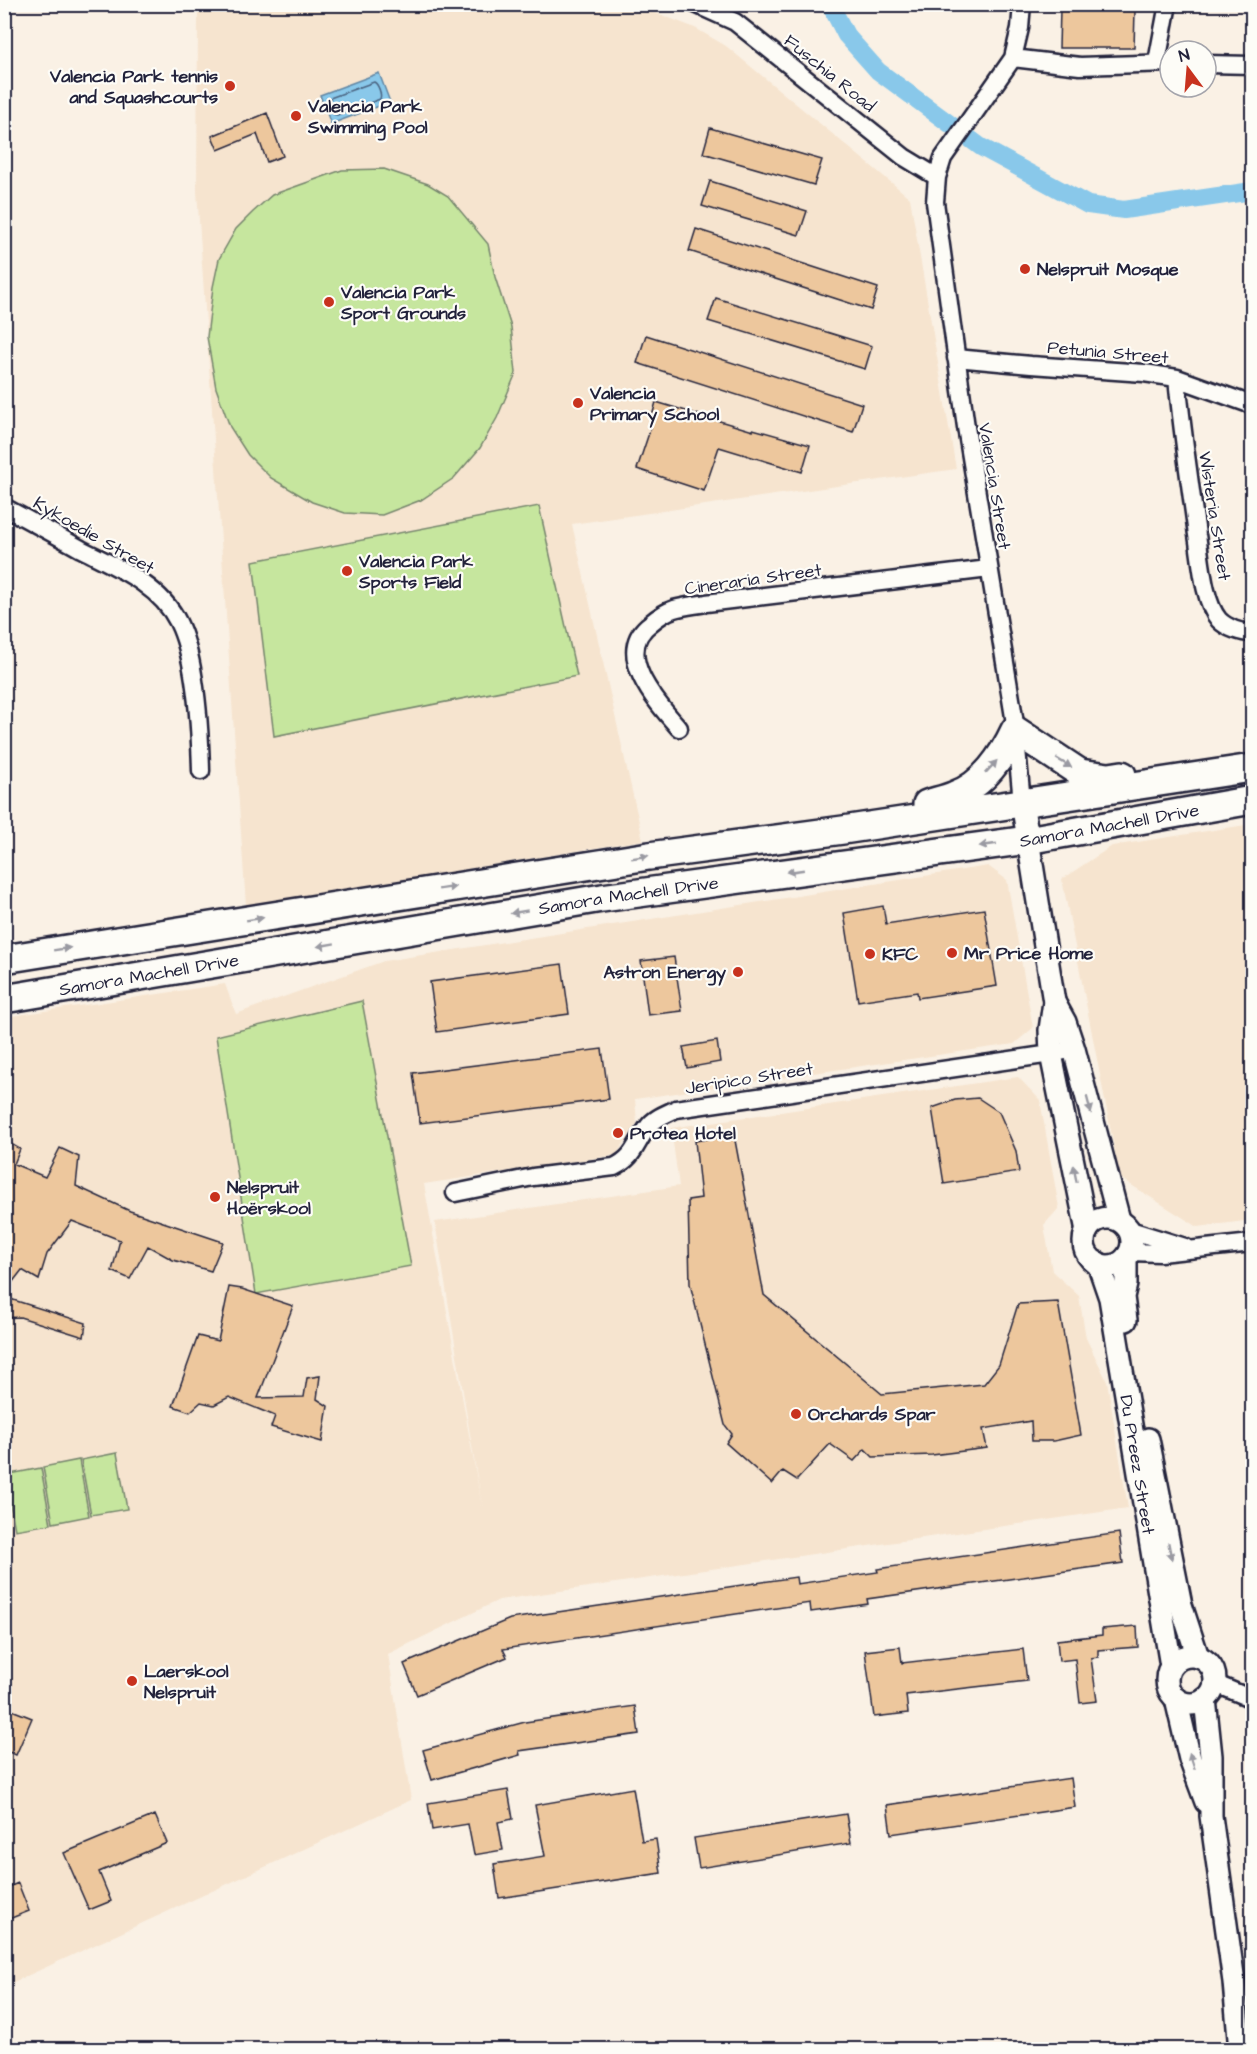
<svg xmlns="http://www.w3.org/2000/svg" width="1257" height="2054" viewBox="0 0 1257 2054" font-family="'Architects Daughter',sans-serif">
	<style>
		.built { fill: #f6e4cf }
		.green { fill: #c6e69e; stroke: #74846c; stroke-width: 1.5 }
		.water { fill: #89c8ea; stroke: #6086a4; stroke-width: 1.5 }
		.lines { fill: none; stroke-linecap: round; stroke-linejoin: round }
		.shore { stroke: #4b6481; stroke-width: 1.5 }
		.canal { stroke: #89c8ea; stroke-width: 18 }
		.building { fill: #edc79d; stroke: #22223b; stroke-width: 1.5 }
		.minor-casing { stroke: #22223b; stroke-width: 21 }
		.tertiary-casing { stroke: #22223b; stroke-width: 26 }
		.primary-casing { stroke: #22223b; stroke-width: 32 }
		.minor { stroke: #fdfcf7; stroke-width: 16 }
		.tertiary { stroke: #fdfcf7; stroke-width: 21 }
		.primary { stroke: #fdfcf7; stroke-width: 27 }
		.oneway { fill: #9a9aa2 }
		.poi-dot { fill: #c8321e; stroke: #fdfcf7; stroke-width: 2 }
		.labels { text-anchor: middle; stroke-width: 4.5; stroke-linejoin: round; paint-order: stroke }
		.street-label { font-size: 18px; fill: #22223b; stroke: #fdfcf7 }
		.poi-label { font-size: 18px; font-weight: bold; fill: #22223b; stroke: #fdfcf7; text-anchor: start }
	</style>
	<rect width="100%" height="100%" fill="#faf1e5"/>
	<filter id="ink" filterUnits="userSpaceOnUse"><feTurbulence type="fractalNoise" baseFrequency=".0167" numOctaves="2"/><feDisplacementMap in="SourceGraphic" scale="12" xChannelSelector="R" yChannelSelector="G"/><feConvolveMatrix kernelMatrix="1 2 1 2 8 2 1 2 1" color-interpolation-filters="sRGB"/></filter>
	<g filter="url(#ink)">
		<path class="built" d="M202,4H618L659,14L695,28L726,46L910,198L956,469L572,524L643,840L246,906L197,191L198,14Z
			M1252,824V1220L1198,1227L1120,1178L1062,879L1112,846Z
			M988,866L1007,880L1033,1028L1014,1044L635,1099L637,1123L616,1155L424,1184L482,1507L435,1222L679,1186L671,1128L1018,1077L1040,1100L1059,1208L1044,1225L1052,1271L1079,1296L1086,1338L1107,1381L1128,1508L499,1600L388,1654L411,1800L5,1986V1017L225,984L236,1014L384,961Z"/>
		<path class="green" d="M384,169L428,184L448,196L488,244L495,277L511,327L516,373L497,418L480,448L454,478L421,500L382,515L345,513L312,502L271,478L248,455L230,427L216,388L207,337L213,287L219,259L236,229L253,212L272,195L342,170Z
			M539,506L577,676L274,736L253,561Z
			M362,1001L411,1266L256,1294L216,1036Z
			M117,1453L127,1509L91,1515L81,1460Z
			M79,1460L89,1516L53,1523L43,1467Z
			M41,1468L51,1524L15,1530L5,1475Z"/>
		<path class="water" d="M379,73L390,102L331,124L320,95Z"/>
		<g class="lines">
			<path class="shore" d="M374,82C378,84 382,94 380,99L337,115L333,114L329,101L330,98Z"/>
			<path class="canal" d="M830,4L846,35L878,71L981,147L1088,205L1124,210L1252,191"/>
		</g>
		<path class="building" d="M1060,9L1135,10L1134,48H1059Z
			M267,113L283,156L267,162L257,134L218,150L212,136Z
			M710,128L822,160L814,185L703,153Z
			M710,181L807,211L799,235L702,206Z
			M696,229L878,288L871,310L689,251Z
			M716,298L872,346L865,369L708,321Z
			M646,335L862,404L853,432L637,363Z
			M656,402L753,431V429L810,445L802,472L719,447L704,491L637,469L651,427H649Z
			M883,906L886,924L984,909L997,986L918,998L917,992L858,1001L844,913Z
			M674,957L682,1011L648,1015L641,961Z
			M562,964L569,1014L437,1032L430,982Z
			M717,1041L720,1062L687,1068L683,1047Z
			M602,1049L609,1099L420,1123L413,1073Z
			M978,1098L999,1112L1016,1151L1019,1172L944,1184L932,1108L955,1100Z
			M734,1135L764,1295L882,1394L984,1384L999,1365L1018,1304L1058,1302L1081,1435L1054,1441H1032L1031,1421L983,1429L987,1448L932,1455L873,1457L865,1449L854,1461L830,1444L797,1480L783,1471L772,1484L726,1443L732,1434L725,1425L690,1284L688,1200L701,1198L695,1141Z
			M4,1140L20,1149L14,1164L45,1177L60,1148L79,1157L76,1186L130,1211L223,1242L211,1271L173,1260L148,1246L130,1279L112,1271L120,1240L72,1221L47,1254L39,1280L22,1270L4,1293Z
			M229,1287L242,1289L293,1306L258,1398L304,1397L307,1378L320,1376L317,1399L328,1406L322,1442L271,1427L275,1416L229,1397L214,1405L201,1402L190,1412L173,1406L198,1336L218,1341Z
			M4,1297L86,1323L84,1337L20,1317L4,1318Z
			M1119,1533L1123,1563L867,1599L868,1604L811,1612L810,1603L503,1649L507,1657L417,1695L404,1664L510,1619L796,1577L797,1584L878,1572L877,1569Z
			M1137,1626L1138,1647L1098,1650V1657L1091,1658L1097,1701L1080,1703L1075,1659L1059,1661L1057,1640L1102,1635V1629Z
			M900,1647L902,1663L1023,1649L1027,1681L906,1695L908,1713L874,1717L865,1651Z
			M635,1706L639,1734L519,1751L520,1755L432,1780L423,1750L525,1722Z
			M4,1707L32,1718L16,1755L4,1750Z
			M1071,1778L1075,1807L891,1834L887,1805Z
			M633,1788L642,1841L656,1839L661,1873L499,1898L494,1864L545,1856L535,1805Z
			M508,1790L513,1819L498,1822L503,1850L474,1855L468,1824L432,1830L428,1803Z
			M846,1814L851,1843L699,1868L694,1838Z
			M155,1815L167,1843L99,1872L111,1901L89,1910L64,1853Z
			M18,1883L29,1911L4,1921V1889Z"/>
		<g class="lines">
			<g class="minor-casing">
				<path id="minor" d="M695,4L735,22L904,157L937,177
					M1022,4L1020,28L1013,58L943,158L937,177L935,202L966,427L1014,717L1022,802
					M1013,58L1080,66L1170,63
					M1157,62L1168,4
					M1206,64L1252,65
					M956,358L1031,365L1144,373L1177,378L1252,405
					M1177,378C1182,431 1190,483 1197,535C1201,558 1203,601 1219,620C1227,628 1241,633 1252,633
					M4,507C30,521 56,535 81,549C116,567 160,585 178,622C196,658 200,731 201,771
					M679,728C657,703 611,652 651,623C658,617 665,612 674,609C685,606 696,605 706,603L989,569
					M455,1193L533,1177L614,1167C635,1157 635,1144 648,1127C654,1118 666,1114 676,1109L1051,1054L1074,1049
					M1130,1230L1185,1247
					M1130,1252L1160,1253L1252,1243
					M1214,1683L1252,1699"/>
			</g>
			<g class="tertiary-casing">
				<g id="tertiary">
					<path d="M1022,802L1054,1002L1050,1030L1051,1054L1087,1231"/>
					<path d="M1054,1002L1065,1022L1074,1049L1119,1220"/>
					<circle cx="1108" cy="1242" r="24"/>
					<path d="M1126,1258V1284L1123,1297L1126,1320"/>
					<path id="s1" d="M1098,1263L1110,1298L1171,1666"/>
					<path d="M1148,1439L1181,1605L1198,1657"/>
					<circle cx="1191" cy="1680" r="24"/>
					<path d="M1176,1699L1190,1759L1206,1802"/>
					<path d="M1205,1699L1211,1756V1816L1234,1982L1240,2050"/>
				</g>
			</g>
			<g class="primary-casing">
				<g id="primary">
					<path d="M927,804C936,801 946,799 955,795C983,785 1003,756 1015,730L1080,773L1109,777L1122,775"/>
					<path d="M4,959L649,856L843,830L1252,768"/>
					<path id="s2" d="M4,999L602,898L1027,840L1252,800"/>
				</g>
			</g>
			<use href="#minor" class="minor"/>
			<use href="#tertiary" class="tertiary"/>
			<use href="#primary" class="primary"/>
		</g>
		<defs><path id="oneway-solid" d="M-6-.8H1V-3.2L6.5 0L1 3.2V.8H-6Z" transform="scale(1.5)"/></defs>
		<g class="oneway">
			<use href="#oneway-solid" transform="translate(1064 763) rotate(31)"/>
			<use href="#oneway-solid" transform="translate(991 767) rotate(-47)"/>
			<use href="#oneway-solid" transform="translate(988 845) rotate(172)"/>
			<use href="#oneway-solid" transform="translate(640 857) rotate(-9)"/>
			<use href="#oneway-solid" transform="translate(795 871) rotate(172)"/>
			<use href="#oneway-solid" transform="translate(447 888) rotate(-9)"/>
			<use href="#oneway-solid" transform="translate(519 912) rotate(170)"/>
			<use href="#oneway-solid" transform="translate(255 919) rotate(-9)"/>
			<use href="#oneway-solid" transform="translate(326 945) rotate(170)"/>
			<use href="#oneway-solid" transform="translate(62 949) rotate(-9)"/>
			<use href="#oneway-solid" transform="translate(1089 1105) rotate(75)"/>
			<use href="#oneway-solid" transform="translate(1075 1174) rotate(-101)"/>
			<use href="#oneway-solid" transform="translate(1170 1551) rotate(79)"/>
			<use href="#oneway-solid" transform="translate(1192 1761) rotate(-108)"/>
		</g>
	</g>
	<g class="poi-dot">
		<circle cx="230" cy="86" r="6"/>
		<circle cx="296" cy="116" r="6"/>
		<circle cx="1025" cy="269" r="6"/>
		<circle cx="329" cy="302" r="6"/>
		<circle cx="578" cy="403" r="6"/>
		<circle cx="347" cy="571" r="6"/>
		<circle cx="952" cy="953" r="6"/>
		<circle cx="870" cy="954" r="6"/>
		<circle cx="738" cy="972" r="6"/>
		<circle cx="618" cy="1133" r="6"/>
		<circle cx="215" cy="1197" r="6"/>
		<circle cx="796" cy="1414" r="6"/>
		<circle cx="132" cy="1681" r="6"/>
	</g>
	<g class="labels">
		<g class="street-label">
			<text transform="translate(830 73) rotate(39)" y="6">Fuschia Road</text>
			<text transform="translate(1108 352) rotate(5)" y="6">Petunia Street</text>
			<text transform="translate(995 486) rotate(81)" y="6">Valencia Street</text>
			<text transform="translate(1215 516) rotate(81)" y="6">Wisteria Street</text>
			<text transform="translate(94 535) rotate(30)" y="6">Kykoedie Street</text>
			<text transform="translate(753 579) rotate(-8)" y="6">Cineraria Street</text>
			<text dy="6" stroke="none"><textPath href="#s2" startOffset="1119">Samora Machell Drive</textPath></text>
			<text dy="6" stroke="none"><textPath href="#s2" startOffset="633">Samora Machell Drive</textPath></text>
			<text dy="6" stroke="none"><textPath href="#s2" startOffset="147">Samora Machell Drive</textPath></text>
			<text transform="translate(749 1078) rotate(-9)" y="6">Jeripico Street</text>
			<text dy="6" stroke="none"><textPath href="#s1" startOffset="206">Du Preez Street</textPath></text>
		</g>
		<g class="poi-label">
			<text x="218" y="82" text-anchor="end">Valencia Park tennis<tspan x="218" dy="21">and Squashcourts</tspan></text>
			<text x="308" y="112">Valencia Park<tspan x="308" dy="21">Swimming Pool</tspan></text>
			<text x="1037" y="275">Nelspruit Mosque</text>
			<text x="341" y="298">Valencia Park<tspan x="341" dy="21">Sport Grounds</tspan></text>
			<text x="590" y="399">Valencia<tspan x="590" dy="21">Primary School</tspan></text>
			<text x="359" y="567">Valencia Park<tspan x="359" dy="21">Sports Field</tspan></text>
			<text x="964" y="959">Mr Price Home</text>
			<text x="882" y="960">KFC</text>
			<text x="726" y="978" text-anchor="end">Astron Energy</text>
			<text x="630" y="1139">Protea Hotel</text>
			<text x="227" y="1193">Nelspruit<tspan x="227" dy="21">Hoërskool</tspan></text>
			<text x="808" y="1420">Orchards Spar</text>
			<text x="144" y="1677">Laerskool<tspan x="144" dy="21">Nelspruit</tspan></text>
		</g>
	</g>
	<rect width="1257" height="2054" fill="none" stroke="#fdfcf7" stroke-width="24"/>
	<rect x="12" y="12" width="1233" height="2030" fill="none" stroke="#22223b" stroke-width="2" filter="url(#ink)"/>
	<g transform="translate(1188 69) rotate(344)"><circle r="28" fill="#fdfcf7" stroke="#a5a5ac" stroke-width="1.5"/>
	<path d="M0-4.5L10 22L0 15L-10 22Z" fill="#c8321e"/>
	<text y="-9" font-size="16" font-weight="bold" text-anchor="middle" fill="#22223b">N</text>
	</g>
</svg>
